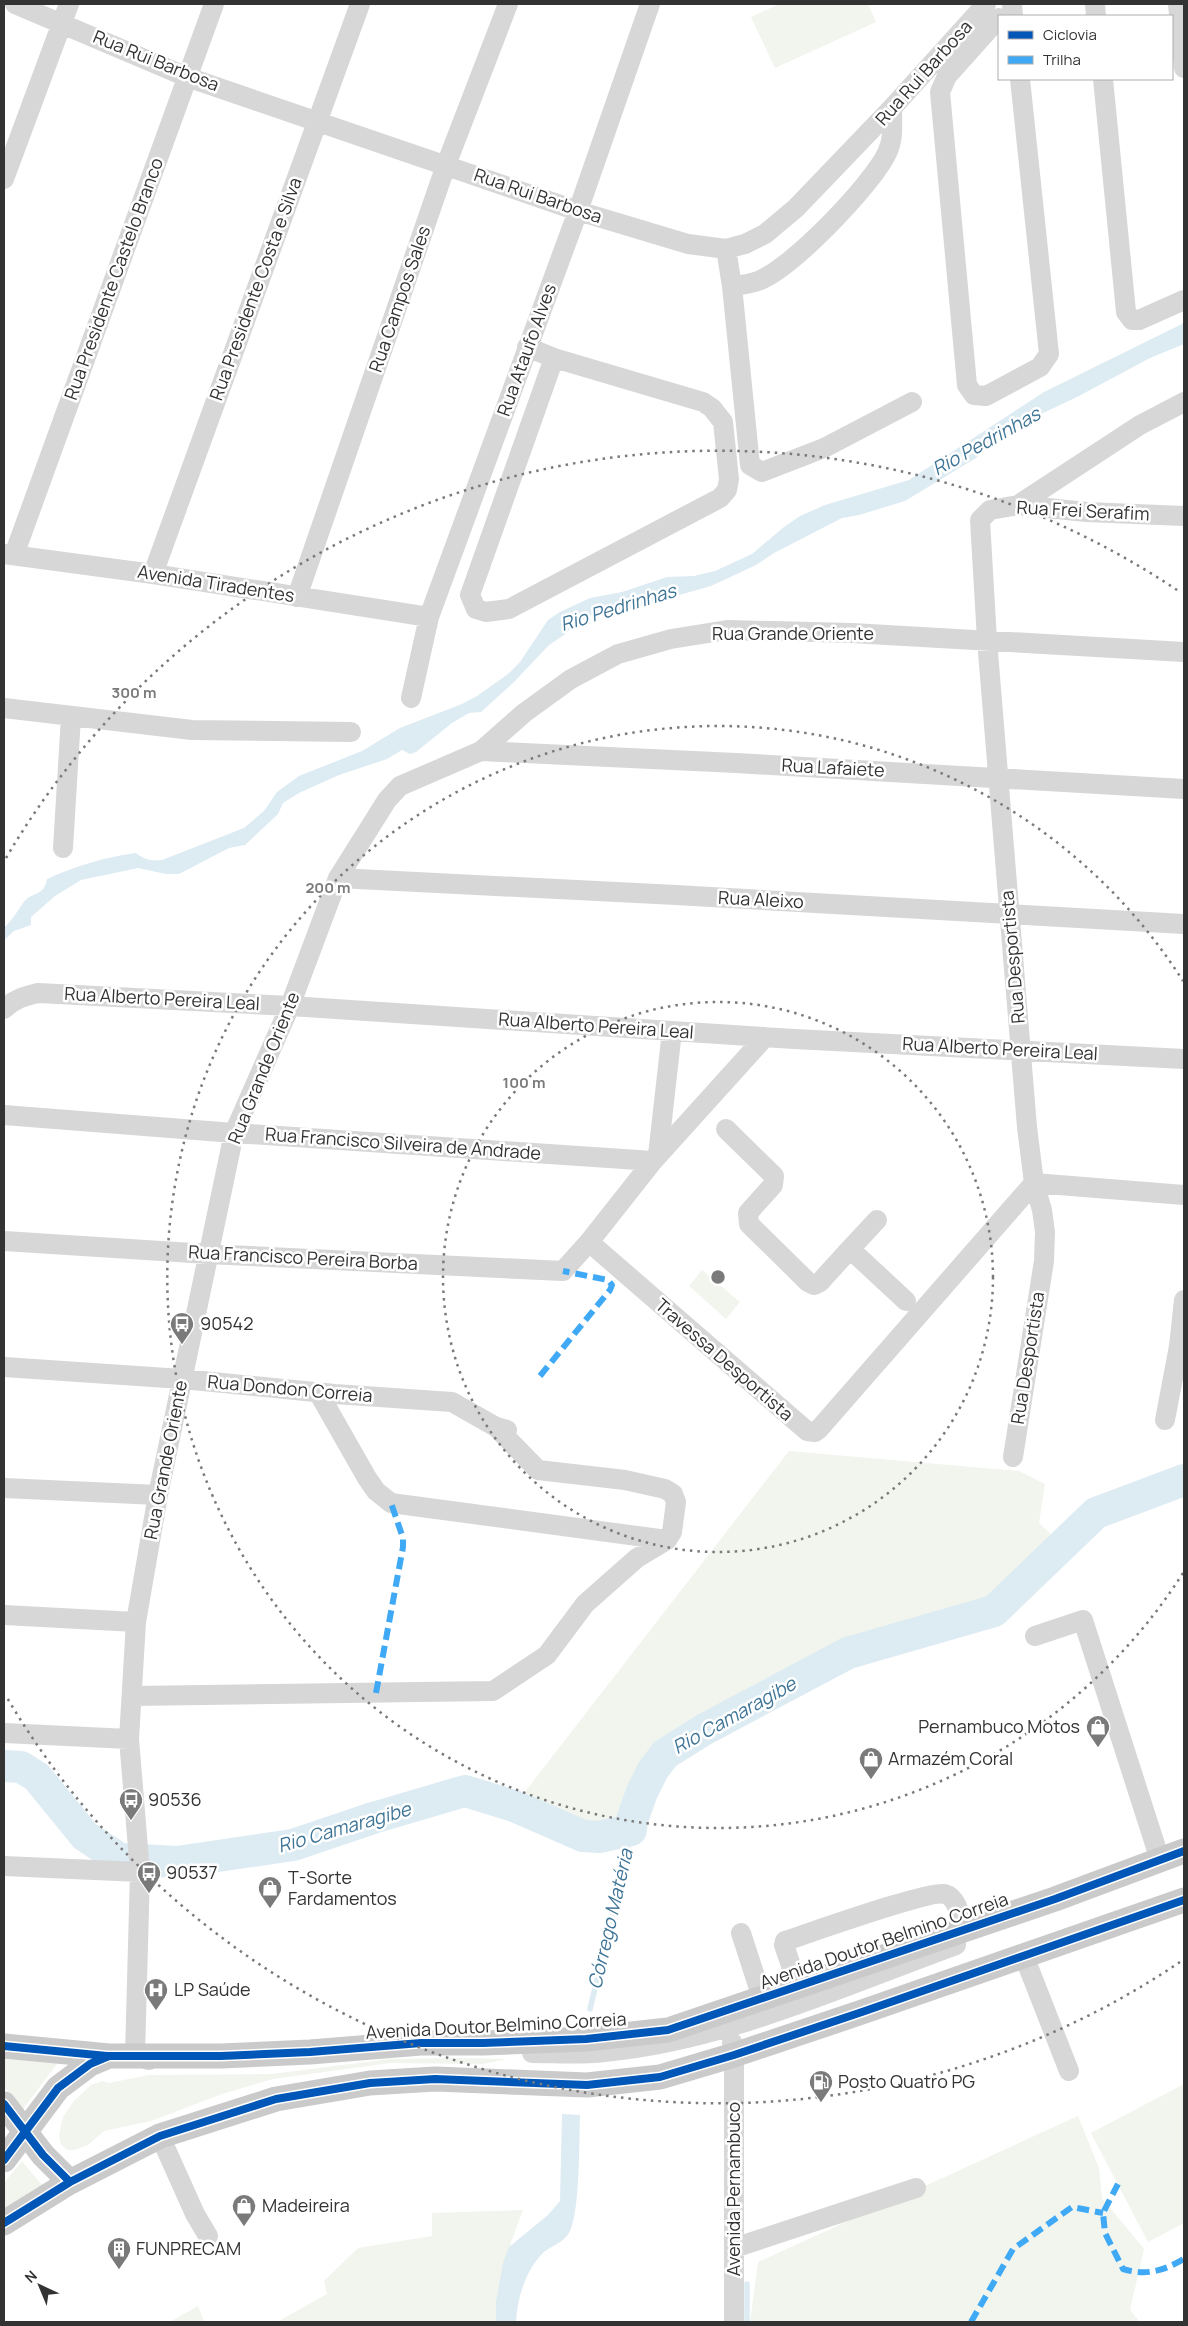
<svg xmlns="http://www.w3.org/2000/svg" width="1188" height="2326" viewBox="0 0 1188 2326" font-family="Manrope,sans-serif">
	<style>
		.green { fill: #f1f5ed }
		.water { fill: #ddebf3 }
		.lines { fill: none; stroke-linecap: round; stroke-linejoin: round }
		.stream { stroke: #ddebf3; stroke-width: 5.5 }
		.river { stroke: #ddebf3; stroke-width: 32 }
		.minor { stroke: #d7d7d7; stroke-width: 20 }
		.major { stroke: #cacaca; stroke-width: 25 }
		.quiet { stroke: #3fa9f5; stroke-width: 6; stroke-dasharray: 12 6; stroke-linecap: butt }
		.cycleway-casing { stroke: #fff; stroke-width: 11 }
		.cycleway { stroke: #0057b8; stroke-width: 8 }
		.ring { fill: none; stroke: #7a7a7a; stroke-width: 2.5; stroke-dasharray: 2.5 5 }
		.labels { text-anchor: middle; stroke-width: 5; stroke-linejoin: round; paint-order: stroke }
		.street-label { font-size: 18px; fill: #333; stroke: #fff }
		.poi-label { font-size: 18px; fill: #333; stroke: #fff; text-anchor: start }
		.water-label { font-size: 19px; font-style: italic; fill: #3f7597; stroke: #fff }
		.centre { fill: #7a7a7a; stroke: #fff; stroke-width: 2.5 }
		.ring-label { font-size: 15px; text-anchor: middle; font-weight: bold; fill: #7a7a7a; stroke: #fff; stroke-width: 5; stroke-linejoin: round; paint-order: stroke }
	</style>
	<rect width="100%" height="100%" fill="#fff"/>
	<path class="green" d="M779,4H868L876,22L775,68L751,17Z
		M702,1270L740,1302L726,1319L689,1286Z
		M789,1451L1019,1471L1045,1484L1039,1523L1063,1545L994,1611L848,1653L705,1729L665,1754L653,1770L642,1792L632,1820L631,1830L599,1837L583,1836L514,1806Z
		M4,2053L60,2060L23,2109L4,2087Z
		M466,2058L506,2059L484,2064L390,2063L273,2079L222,2094L151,2121L104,2131L88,2145L74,2150H67L61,2144L59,2135L63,2117L74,2101L91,2085L102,2081L109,2083L149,2075L272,2074L390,2059Z
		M1184,2084V2223L1148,2242L1091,2133Z
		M1078,2116L1099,2168L1102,2198L1144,2249L1130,2310L1140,2322H750L758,2262Z
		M22,2161L42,2185L4,2209V2183Z
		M523,2210C509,2247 496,2282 496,2322H277L327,2294L324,2281L358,2248L432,2236V2213Z
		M198,2306L204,2322H170Z"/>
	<path class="water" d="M1184,323V344L1150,358L1077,397L1024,422L1016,429L1008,430L990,441L976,458L905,501L859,515L842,518L774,553L756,565L711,586L605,616L594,614L574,625L564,635L549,645L514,682L481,712L469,713L452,723L416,752L410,754L402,750L387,759L339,775L299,793L283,803L278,814L245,845L229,848L179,874H166L138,868L81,880L55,896L31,917V925L14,931L4,940V928C12,920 17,912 23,903C32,891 44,897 47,879C76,866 105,857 136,853C145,860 151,861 162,860L244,828L264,811L277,792L299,776L362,751L400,728L462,704L477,696L508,674L520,662L548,620L560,612L590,598L622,592L667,577L694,576L715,571L752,554L784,527L800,516L825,505L909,480L1044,392Z
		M562,2114L580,2115C579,2142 580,2209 570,2231C565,2242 553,2245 544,2252C526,2269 517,2298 516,2322H496V2302L503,2263L509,2247L548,2215L560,2201Z"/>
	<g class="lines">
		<path class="stream" d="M590,2009L624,1867L631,1830
			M747,2284V2322"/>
		<path class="river" d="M4,1766L21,1767L37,1777L85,1836L120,1859L177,1862L293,1845L373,1818L465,1791L514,1806L583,1836L599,1837L631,1830L632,1820L642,1792L653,1770L665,1754L705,1729L848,1653L994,1611L1096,1513L1184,1480"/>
		<path class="minor" d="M15,4L187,77L578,211L688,244L726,249L745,244L765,234L796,208L892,108L986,4
			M1012,4L1013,16
			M1095,4L1096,16
			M1178,4L1184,68
			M999,18L947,76L940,92L967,385L974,395L986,396L1040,367L1049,354L1020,79
			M1103,79L1126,312L1132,320H1139L1184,300
			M4,179L69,4
			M726,249L732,286L750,465L762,472L824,448L912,402
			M732,286C740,285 750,284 758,281C791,269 872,185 887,153C894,139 892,124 892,108
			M527,347L554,358L703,402L712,408L723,422L729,479L727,490L720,498L509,609L486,612L476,609L470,595L554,358
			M1018,505L1140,425L1184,402
			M4,554L153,574L429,617
			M14,555L214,4
			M153,574L360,4
			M297,597L446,165L508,4
			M411,698L429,617L578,211L650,4
			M4,708L192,730L351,732
			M481,751L736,763L1184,789
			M63,848L71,717
			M338,878L676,895L1184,924
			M4,1009C14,999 25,996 38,993L290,1006L794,1039L1184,1059
			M765,1037L653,1161L589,1242L807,1431L815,1432L819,1429L1034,1183L1184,1195
			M4,1115L234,1133L653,1161
			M726,1129L774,1176L773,1185L748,1213L749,1224L808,1282L814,1285L820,1282L850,1249L906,1301
			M658,1155L672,1031
			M4,1241L208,1254L563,1271L589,1242
			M850,1249L877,1220
			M4,1367L182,1379L335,1394L452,1402L496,1427L507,1430
			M318,1392L367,1478L376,1491L391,1503L667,1540
			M1165,1420L1179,1346L1184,1300
			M1013,1457L1044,1261L1045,1232L1042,1210L1034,1183L1027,1127L987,640L980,520L990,510L1018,505L1086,512L1184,516
			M4,1488L158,1495
			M4,1615L136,1622
			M1035,1636L1083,1620L1160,1860
			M132,1696L493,1691L547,1655L585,1604L637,1558L667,1540L672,1532L676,1502L673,1494L665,1489L625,1480L538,1470L496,1427
			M4,1733L129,1739
			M4,1866L140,1872
			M741,1933L762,1998
			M1024,1956L1069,2071
			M798,1986L784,1945L785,1941C810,1933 929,1890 945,1894C959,1898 960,1919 963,1930
			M732,2042L734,2055V2322
			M532,2053C556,2053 580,2055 604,2052C724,2041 843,1986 956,1945
			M149,2060L135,2055L140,1872L129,1739L136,1622L158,1495L234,1133L290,1006L338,878L387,800L400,786L481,751L524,713L571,679L618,654L671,639L727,630L852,633L1184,652
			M160,2136L195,2214L208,2236
			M734,2248L916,2188"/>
		<path class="major" d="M4,2046L109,2056
			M4,2104L43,2155L70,2182
			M4,2160L58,2088L90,2064L109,2056H221L310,2052L421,2043H483L586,2039L668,2030L1055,1899L1184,1851
			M4,2223L70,2182L160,2136L276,2099L370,2083L435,2079L587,2085L660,2077L734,2055L862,2012L1184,1900"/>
		<path class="quiet" d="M540,1376L610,1290L612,1285L608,1280L563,1271
			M376,1693L403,1547V1538L391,1503
			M1118,2184L1103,2213L1105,2233L1123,2269C1147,2276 1163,2271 1184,2259
			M971,2322L1013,2249L1072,2207L1103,2213"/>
		<g class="cycleway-casing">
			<path id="cycleway" d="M4,2046L107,2056
				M4,2104L43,2155L70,2182
				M4,2160L58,2088L90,2064L109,2056H221L310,2052L421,2043H483L586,2039L668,2030L1055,1899L1184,1851
				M4,2223L70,2182L160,2136L276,2099L370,2083L435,2079L587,2085L660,2077L734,2055L862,2012L1184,1900"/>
		</g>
		<use href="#cycleway" class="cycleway"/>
	</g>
	<g class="ring">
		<circle cx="718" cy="1277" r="275"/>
		<path d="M1183 1573A551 551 0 1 1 1183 981"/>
		<path d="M1180 1962A826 826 0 0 1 6 1696M6 858A826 826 0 0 1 1180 592"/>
	</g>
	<defs>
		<g id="bus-pin" transform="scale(1.25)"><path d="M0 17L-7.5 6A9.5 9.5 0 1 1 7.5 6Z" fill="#7a7a7a" stroke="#fff"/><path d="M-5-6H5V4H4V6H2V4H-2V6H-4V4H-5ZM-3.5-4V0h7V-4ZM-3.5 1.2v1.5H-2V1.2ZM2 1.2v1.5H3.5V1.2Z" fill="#fff"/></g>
		<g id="shop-pin" transform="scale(1.25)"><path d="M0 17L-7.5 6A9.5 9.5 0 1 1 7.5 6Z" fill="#7a7a7a" stroke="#fff"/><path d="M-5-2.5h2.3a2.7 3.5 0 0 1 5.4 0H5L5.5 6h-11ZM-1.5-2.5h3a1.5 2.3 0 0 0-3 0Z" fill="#fff"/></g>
		<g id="hospital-pin" transform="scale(1.25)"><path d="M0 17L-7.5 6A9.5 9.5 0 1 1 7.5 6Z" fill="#7a7a7a" stroke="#fff"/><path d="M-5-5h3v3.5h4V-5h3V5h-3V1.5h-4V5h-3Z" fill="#fff"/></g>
		<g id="fuel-pin" transform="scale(1.25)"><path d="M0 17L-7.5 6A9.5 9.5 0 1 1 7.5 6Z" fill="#7a7a7a" stroke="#fff"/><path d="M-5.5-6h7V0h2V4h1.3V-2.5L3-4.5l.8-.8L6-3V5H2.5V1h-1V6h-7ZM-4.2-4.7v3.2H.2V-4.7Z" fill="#fff"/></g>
		<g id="building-pin" transform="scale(1.25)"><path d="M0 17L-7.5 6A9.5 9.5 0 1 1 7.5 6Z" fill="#7a7a7a" stroke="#fff"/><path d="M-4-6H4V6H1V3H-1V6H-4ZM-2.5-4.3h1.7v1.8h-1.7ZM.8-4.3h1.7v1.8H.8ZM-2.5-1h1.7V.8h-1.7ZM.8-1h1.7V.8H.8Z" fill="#fff"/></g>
	</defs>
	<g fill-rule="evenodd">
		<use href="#bus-pin" x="182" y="1324"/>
		<use href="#shop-pin" x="1098" y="1727"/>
		<use href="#shop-pin" x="871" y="1759"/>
		<use href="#bus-pin" x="131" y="1800"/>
		<use href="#bus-pin" x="149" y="1873"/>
		<use href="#shop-pin" x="270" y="1888"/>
		<use href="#hospital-pin" x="156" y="1990"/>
		<use href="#fuel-pin" x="821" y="2082"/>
		<use href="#shop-pin" x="244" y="2206"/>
		<use href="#building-pin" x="119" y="2249"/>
	</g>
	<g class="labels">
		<g class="street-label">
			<text transform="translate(156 61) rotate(22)" y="6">Rua Rui Barbosa</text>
			<text transform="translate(924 73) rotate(-48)" y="6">Rua Rui Barbosa</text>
			<text transform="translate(538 196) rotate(19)" y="6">Rua Rui Barbosa</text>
			<text transform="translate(114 279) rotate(-70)" y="6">Rua Presidente Castelo Branco</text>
			<text transform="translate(256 289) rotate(-70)" y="6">Rua Presidente Costa e Silva</text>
			<text transform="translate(400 299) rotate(-71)" y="6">Rua Campos Sales</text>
			<text transform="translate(527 350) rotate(-70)" y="6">Rua Ataufo Alves</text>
			<text transform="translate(1083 511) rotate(3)" y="6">Rua Frei Serafim</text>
			<text transform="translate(216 584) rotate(9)" y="6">Avenida Tiradentes</text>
			<text x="793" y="640">Rua Grande Oriente</text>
			<text transform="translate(833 768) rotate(3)" y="6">Rua Lafaiete</text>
			<text transform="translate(761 900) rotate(3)" y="6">Rua Aleixo</text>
			<text transform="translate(1013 957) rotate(-95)" y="6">Rua Desportista</text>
			<text transform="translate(162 999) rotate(3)" y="6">Rua Alberto Pereira Leal</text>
			<text transform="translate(596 1026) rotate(4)" y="6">Rua Alberto Pereira Leal</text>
			<text transform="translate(1000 1049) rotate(3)" y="6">Rua Alberto Pereira Leal</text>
			<text transform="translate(264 1068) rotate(-68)" y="6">Rua Grande Oriente</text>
			<text transform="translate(403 1144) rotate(4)" y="6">Rua Francisco Silveira de Andrade</text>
			<text transform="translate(303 1258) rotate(3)" y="6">Rua Francisco Pereira Borba</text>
			<text transform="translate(1028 1358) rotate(-81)" y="6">Rua Desportista</text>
			<text transform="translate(724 1360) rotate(41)" y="6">Travessa Desportista</text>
			<text transform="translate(290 1389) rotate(5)" y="6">Rua Dondon Correia</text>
			<text transform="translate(166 1460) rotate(-79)" y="6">Rua Grande Oriente</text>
			<text transform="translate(884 1941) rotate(-19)" y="6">Avenida Doutor Belmino Correia</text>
			<text transform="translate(496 2026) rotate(-3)" y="6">Avenida Doutor Belmino Correia</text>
			<text transform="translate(734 2189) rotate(-90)" y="6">Avenida Pernambuco</text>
		</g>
		<g class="poi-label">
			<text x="200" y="1330">90542</text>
			<text x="1080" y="1733" text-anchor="end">Pernambuco Motos</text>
			<text x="888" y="1765">Armazém Coral</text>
			<text x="148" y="1806">90536</text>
			<text x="166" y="1879">90537</text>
			<text x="288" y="1884">T-Sorte<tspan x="288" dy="21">Fardamentos</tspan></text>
			<text x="174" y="1996">LP Saúde</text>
			<text x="838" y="2088">Posto Quatro PG</text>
			<text x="262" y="2212">Madeireira</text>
			<text x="136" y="2255">FUNPRECAM</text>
		</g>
		<g class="water-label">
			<text transform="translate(986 441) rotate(-29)" y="7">Rio Pedrinhas</text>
			<text transform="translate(618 607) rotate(-17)" y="7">Rio Pedrinhas</text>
			<text transform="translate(734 1715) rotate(-29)" y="7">Rio Camaragibe</text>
			<text transform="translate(344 1827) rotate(-16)" y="7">Rio Camaragibe</text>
			<text transform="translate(610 1919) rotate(-77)" y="7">Córrego Matéria</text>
		</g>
	</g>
	<circle cx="718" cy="1277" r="8" class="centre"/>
	<g class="ring-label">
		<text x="134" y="698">300 m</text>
		<text x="328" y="893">200 m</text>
		<text x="524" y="1088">100 m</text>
	</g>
	<rect width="1188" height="2326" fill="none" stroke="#333333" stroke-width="10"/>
	<rect x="998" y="15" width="175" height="65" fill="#ffffff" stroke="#adadad"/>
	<rect x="1008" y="31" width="25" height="8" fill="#0057b8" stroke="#adadad"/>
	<text x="1043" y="40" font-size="15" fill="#333333">Ciclovia</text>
	<rect x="1008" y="56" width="25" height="8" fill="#3fa9f5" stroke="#adadad"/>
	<text x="1043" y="65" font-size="15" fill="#333333">Trilha</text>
	<g transform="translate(40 2286) rotate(316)" stroke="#ffffff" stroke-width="4" paint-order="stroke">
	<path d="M0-4L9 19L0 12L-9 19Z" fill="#333333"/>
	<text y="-8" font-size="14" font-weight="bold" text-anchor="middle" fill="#333333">N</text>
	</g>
</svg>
